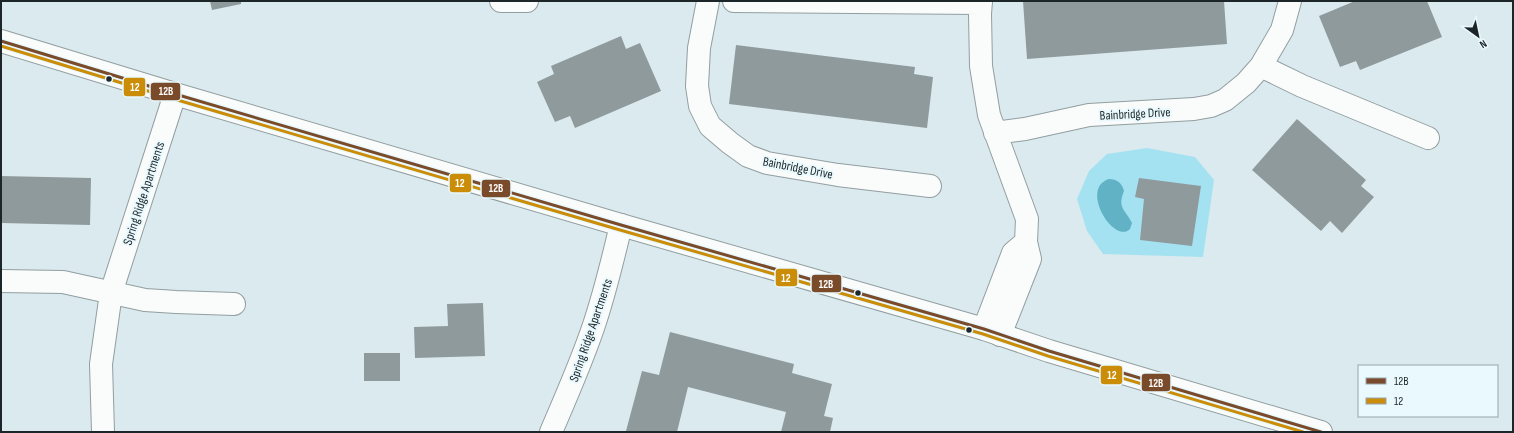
<svg xmlns="http://www.w3.org/2000/svg" width="1514" height="433" viewBox="0 0 1514 433" font-family="'Sofia Sans Condensed',sans-serif">
	<style>
		.grass { fill: #a4e2f1 }
		.water { fill: #60b2c4 }
		.building { fill: #8f9a9d }
		.lines { fill: none; stroke-linecap: round; stroke-linejoin: round }
		.minor-casing { stroke: #929ea0; stroke-width: 24 }
		.tertiary-casing { stroke: #929ea0; stroke-width: 24 }
		.minor { stroke: #fafcfc; stroke-width: 22 }
		.tertiary { stroke: #fafcfc; stroke-width: 22 }
		.bus-1-casing { stroke: #e9f9fe; stroke-width: 6 }
		.bus-2-casing { stroke: #e9f9fe; stroke-width: 6 }
		.bus-1 { stroke: #7a4b2a; stroke-width: 3 }
		.bus-2 { stroke: #cb8c08; stroke-width: 3 }
		.bus-dot { fill: #1c2629; stroke: #e9f9fe; stroke-width: 1.5 }
		.labels { text-anchor: middle; stroke-width: 4; stroke-linejoin: round; paint-order: stroke }
		.street-label { font-size: 13px; fill: #1c2629; stroke: #e9f9fe }
		.line-badge { stroke: #e9f9fe; stroke-width: 1.5 }
		.badge-label { font-size: 11px; text-anchor: middle; font-weight: bold; fill: #fff }
	</style>
	<rect width="100%" height="100%" fill="#dbeaee"/>
	<path class="grass" d="M1147,148L1195,157L1214,180L1203,257L1103,254L1087,231L1077,199L1089,171L1107,154Z"/>
	<path class="water" d="M1109,179C1117,179 1122,183 1124,191C1117,208 1125,209 1132,223L1130,229C1114,245 1079,188 1109,179Z"/>
	<path class="building" d="M210,1H241V4L212,10Z
		M1023,1H1224L1227,44L1027,59Z
		M1355,1H1427L1442,37L1360,70L1356,61L1340,67L1319,16Z
		M621,36L626,49L640,43L661,91L575,128L570,116L555,122L537,82L554,74L551,66Z
		M736,45L915,67L914,74L933,77L927,128L729,104Z
		M1297,119L1366,180L1361,186L1374,197L1342,233L1330,221L1321,231L1252,170Z
		M1,176L91,178L90,225L1,223Z
		M1139,178L1201,186L1192,246L1140,240L1144,199L1135,197Z
		M483,303L485,356L415,358L414,327L448,326L447,304Z
		M670,332L794,364L792,373L832,384L824,416L833,418L830,432H781L786,412L688,387L677,432H632L626,431L642,371L659,375Z
		M364,353H400V381H364Z"/>
	<g class="lines">
		<g class="minor-casing">
			<path id="minor" d="M501,1H527
				M708,1L699,48L697,86L700,106L710,126L730,143L748,156L767,163L838,175L930,186
				M734,1L981,3
				M981,1L980,14L981,66L989,115L1027,219L1026,242
				M1261,66L1302,86L1428,138
				M995,133L1025,129L1089,115L1194,109L1211,106L1225,100L1246,83L1261,66L1282,30L1290,1
				M1,281L63,282L145,300L176,302L234,304
				M984,329L1013,253L1026,242L1030,259L1000,335
				M103,432L101,364L111,293L175,94
				M551,432C566,397 582,361 594,325C605,292 613,259 621,225"/>
		</g>
		<g class="tertiary-casing">
			<path id="tertiary" d="M1,41L175,94L621,225L984,329L1049,351L1321,432"/>
		</g>
		<use href="#minor" class="minor"/>
		<use href="#tertiary" class="tertiary"/>
		<g class="bus-1-casing">
			<path id="bus-1" d="M1,41L175,94L621,225L984,329L1049,351L1321,432"/>
		</g>
		<g class="bus-2-casing">
			<path id="bus-2" d="M1,46L174,99L620,230L983,334L1048,356L1303,432"/>
		</g>
		<use href="#bus-1" class="bus-1"/>
		<use href="#bus-2" class="bus-2"/>
	</g>
	<g class="bus-dot">
		<circle cx="109" cy="79" r="3.5"/>
		<circle cx="858" cy="293" r="3.5"/>
		<circle cx="969" cy="330" r="3.5"/>
	</g>
	<g class="labels">
		<g class="street-label">
			<text transform="translate(1135 113) rotate(-3)" y="5">Bainbridge Drive</text>
			<text transform="translate(798 167) rotate(11)" y="5">Bainbridge Drive</text>
			<text transform="translate(143 193) rotate(-72)" y="5">Spring Ridge Apartments</text>
			<text transform="translate(590 330) rotate(-71)" y="5">Spring Ridge Apartments</text>
		</g>
	</g>
	<g class="line-badge">
		<rect x="123" y="77" width="23" height="20" rx="4" fill="#cb8c08"/>
		<rect x="150" y="82" width="31" height="19" rx="4" fill="#7a4b2a"/>
		<rect x="449" y="173" width="23" height="20" rx="4" fill="#cb8c08"/>
		<rect x="481" y="179" width="30" height="19" rx="4" fill="#7a4b2a"/>
		<rect x="775" y="268" width="23" height="19" rx="4" fill="#cb8c08"/>
		<rect x="811" y="274" width="31" height="19" rx="4" fill="#7a4b2a"/>
		<rect x="1100" y="365" width="23" height="20" rx="4" fill="#cb8c08"/>
		<rect x="1141" y="373" width="30" height="19" rx="4" fill="#7a4b2a"/>
	</g>
	<g class="badge-label">
		<text x="135" y="91">12</text>
		<text x="166" y="95">12B</text>
		<text x="460" y="187">12</text>
		<text x="496" y="192">12B</text>
		<text x="786" y="282">12</text>
		<text x="826" y="288">12B</text>
		<text x="1112" y="379">12</text>
		<text x="1156" y="387">12B</text>
	</g>
	<rect width="1514" height="433" fill="none" stroke="#1c2629" stroke-width="4"/>
	<rect x="1358" y="365" width="140" height="52" fill="#e9f9fe" stroke="#97a5a9"/>
	<rect x="1366" y="378" width="20" height="6" fill="#7a4b2a" stroke="#97a5a9"/>
	<text x="1394" y="385" font-size="12" fill="#1c2629">12B</text>
	<rect x="1366" y="398" width="20" height="6" fill="#cb8c08" stroke="#97a5a9"/>
	<text x="1394" y="405" font-size="12" fill="#1c2629">12</text>
	<g transform="translate(1478 36) rotate(147)" stroke="#e9f9fe" stroke-width="3" paint-order="stroke">
	<path d="M0-3L7 15L0 10L-7 15Z" fill="#1c2629"/>
	<text y="-6" font-size="11" font-weight="bold" text-anchor="middle" fill="#1c2629">N</text>
	</g>
</svg>
